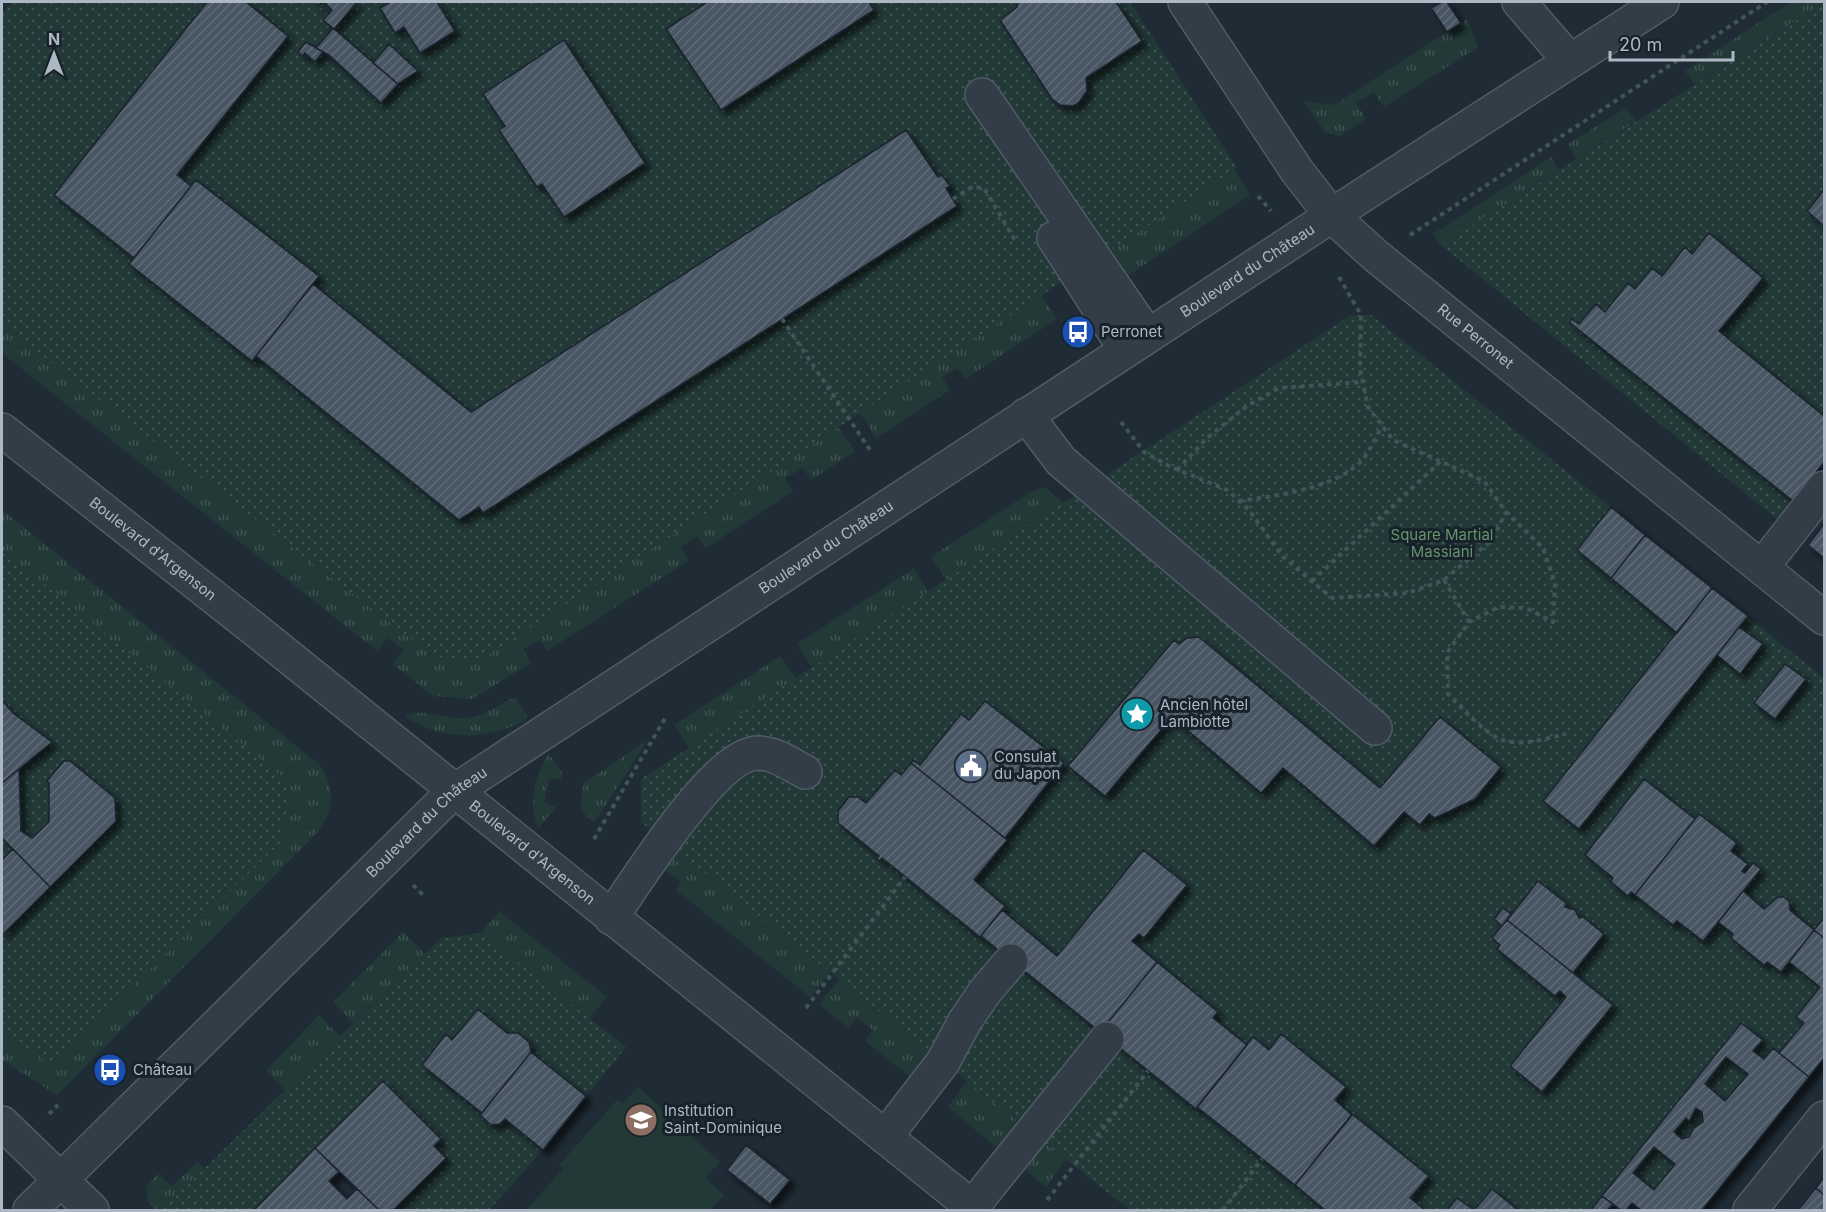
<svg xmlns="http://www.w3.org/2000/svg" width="1826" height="1212" viewBox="0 0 1826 1212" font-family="Inter,sans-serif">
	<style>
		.grass { fill: url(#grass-tufts) }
		.garden { fill: url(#garden-dots) }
		.pitch { fill: #223938 }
		.building { fill: url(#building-hatch); stroke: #1a242d; stroke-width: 1.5; fill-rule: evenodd; filter: url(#shadow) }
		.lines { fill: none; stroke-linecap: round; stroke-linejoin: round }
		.minor-casing { stroke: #505b65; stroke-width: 36 }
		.path { stroke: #405656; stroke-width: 4; stroke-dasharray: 4.5 4.5; stroke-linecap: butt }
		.minor { stroke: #323d47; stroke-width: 33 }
		.labels { text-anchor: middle; stroke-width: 6; stroke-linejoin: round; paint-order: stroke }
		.street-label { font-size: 15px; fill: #acb8c4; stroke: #18222b }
		.poi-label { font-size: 15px; fill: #acb8c4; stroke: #18222b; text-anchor: start }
		.park-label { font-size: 15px; fill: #649469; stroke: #18222b }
	</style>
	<defs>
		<pattern id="grass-tufts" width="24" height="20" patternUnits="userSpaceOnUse" patternTransform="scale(1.5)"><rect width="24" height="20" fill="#223938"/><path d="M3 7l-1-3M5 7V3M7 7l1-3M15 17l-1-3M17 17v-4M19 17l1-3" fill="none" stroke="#3f5453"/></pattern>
		<pattern id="garden-dots" width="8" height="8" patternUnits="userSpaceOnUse" patternTransform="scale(1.5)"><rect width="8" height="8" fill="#223938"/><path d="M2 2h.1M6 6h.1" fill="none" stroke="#3f5453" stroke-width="1.8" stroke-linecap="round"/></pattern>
		<pattern id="building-hatch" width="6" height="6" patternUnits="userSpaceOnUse" patternTransform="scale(1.5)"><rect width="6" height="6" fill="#475662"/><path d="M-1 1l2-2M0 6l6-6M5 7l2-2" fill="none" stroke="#5f6c77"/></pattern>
		<filter id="shadow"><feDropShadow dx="5.5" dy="5.5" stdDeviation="3" flood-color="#0009"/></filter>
	</defs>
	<rect width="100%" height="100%" fill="#1f2c36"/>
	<path class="grass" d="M1790,2L1824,3L1694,84L1685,71Z
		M1467,19L1478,47L1384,107L1374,92L1356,103L1366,119L1339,136L1325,132L1304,101L1334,105Z
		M1626,108L1636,121L1576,159L1568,144Z
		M1551,157L1559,170L1441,245L1433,234Z
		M1234,170L1250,195L1121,280L1105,254Z
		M1041,295L1057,319L965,379L958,368L942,377L950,390L876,438L860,413Z
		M2,325L435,657L482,659L838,427L855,452L811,480L803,468L785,478L793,491L706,548L697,536L681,547L688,561L547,651L540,640L523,649L531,663L472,699L433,696L393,664L404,650L388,638L377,651L2,353Z
		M1045,487L1064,504L947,581L931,557L1032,491Z
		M2,510L320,765C336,790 334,810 317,833L57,1095L2,1060V1031L52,1064L291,784L2,550Z
		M914,568L928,592L812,668L797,644Z
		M780,656L796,678L689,748L674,725Z
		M511,699L517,700L528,718C491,741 441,742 405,716C415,708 444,718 459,718C481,719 492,708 511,699Z
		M648,740L594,823L580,809L584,783Z
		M549,754L562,773L561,780L549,778L544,803L556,807L538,829C529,803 533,777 549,754Z
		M678,851L830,972L810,997L676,890L681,882L664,869Z
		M499,911L607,997L589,1019L481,933Z
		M403,932L425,954L353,1023L333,1002Z
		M839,979L938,1058L918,1083L865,1041L873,1030L857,1017L848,1028L819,1004Z
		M319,1015L340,1036L285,1090L266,1071Z
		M967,1081L1021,1124L997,1148L948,1107Z
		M1037,1137L1066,1159L1046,1187L1016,1162Z
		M197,1162L205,1169L162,1210H156L148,1202L146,1187L158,1174L172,1186Z"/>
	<path class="garden" d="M12,2H1130L1237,168L482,659L435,657L2,325V14Z
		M1824,3V462L1778,520L1441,245Z
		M1351,315H1371L1824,678V1058L1702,1210H1130L641,822V779Z
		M2,550L291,784L281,842L52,1065L2,1031Z
		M481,933L626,1047L543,1150L489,1210H393L446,1158L434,1146L440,1138L383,1081L254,1210H162L441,938Z"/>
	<path class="pitch" d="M638,1087L720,1162L705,1178L724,1195L710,1210H526L563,1169L559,1165L617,1100L622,1104Z"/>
	<path class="building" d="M207,2H246L288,36L177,175L191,186L134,258L54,195Z
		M314,2H357L334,29L323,20L332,10L324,2L318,5Z
		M390,2H437L455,31L420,53L404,27L395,33L380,8Z
		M707,2H869L874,10L721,110L666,29Z
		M1018,2H1116L1142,41L1086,78L1087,91L1079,102L1073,106L1060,105L1052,99L1000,20L1017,7Z
		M1442,2H1447L1461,23L1447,32L1431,8Z
		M333,28L398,84L381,103L329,55L316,48Z
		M564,40L645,163L564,217L542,184L537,187L499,130L505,126L483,94Z
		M306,42L323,52L315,62L305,53L303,56L298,52Z
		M389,44L418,71L398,84L373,63Z
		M906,130L938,177L942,175L950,186L946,188L957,206L483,513L479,507L459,520L256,356L313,284L471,412Z
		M196,180L319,276L252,361L129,264Z
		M1824,190V226L1807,211Z
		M1709,233L1763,278L1719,331L1824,416V462L1793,501L1569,322L1572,319L1579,324L1596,304L1605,312L1628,283L1635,289L1652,268L1662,276L1685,247L1692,254Z
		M1611,507L1645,535L1611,578L1577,550Z
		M1824,524V558L1808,545Z
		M1645,535L1712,588L1677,633L1611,578Z
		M1712,588L1748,616L1579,829L1543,801Z
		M1739,627L1763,644L1740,674L1717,655Z
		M1199,637L1380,788L1440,717L1501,767L1475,799L1435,818L1429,814L1420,825L1404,812L1374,846L1283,768L1261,793L1172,717L1105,796L1068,766L1174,640L1179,644L1187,638Z
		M1785,664L1806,679L1775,719L1754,703Z
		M2,700L13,713L52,742L2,783Z
		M985,701L1064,763L1005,838L911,763L913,760L920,765L961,714L969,720Z
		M64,761H70L115,798L116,821L50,887L2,838V783L19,769L21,831L32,838L49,822V783L47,781Z
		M911,763L1007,840L974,880L1005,906L980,937L882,858L879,861L877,859L879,856L838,823V811L849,797H858L866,803L895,770L901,775Z
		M1644,779L1695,819L1635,895L1631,892L1628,896L1611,882L1613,878L1585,855Z
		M1699,814L1737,843L1731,851L1748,864L1742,871L1745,873L1753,863L1761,869L1703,941L1677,921L1673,925L1635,895Z
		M13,849L50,887L2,935V860Z
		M1143,850L1187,885L1144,938L1139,934L1132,941L1157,962L1100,1032L981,936L1002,910L1057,956Z
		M1538,881L1566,903L1565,907L1575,910L1579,918L1583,917L1604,934L1573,973L1507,920Z
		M1743,891L1764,909L1778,897H1784L1789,901L1790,910L1814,930L1781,972L1767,962L1764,965L1731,938L1733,934L1718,922Z
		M1503,908L1511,914L1502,926L1494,919Z
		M1824,918V938L1814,930Z
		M1507,920L1613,1005L1542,1092L1510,1066L1566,997L1560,991L1555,996L1497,949L1500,945L1492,938Z
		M1814,930L1824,938V1058L1809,1077L1779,1053L1804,1023L1796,1017L1820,987L1789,962Z
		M1157,962L1218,1012L1213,1018L1247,1045L1196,1109L1100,1032Z
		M478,1009L507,1033H518L529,1042L531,1052L482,1113L422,1065L446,1034L452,1040Z
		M1741,1023L1763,1040L1753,1051L1764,1059L1773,1048L1809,1077L1702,1210H1641L1632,1203L1626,1210H1621L1602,1196ZM1726,1057L1748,1074L1725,1101L1705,1084ZM1696,1108L1702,1112L1703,1122L1694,1128L1689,1137L1682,1139L1674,1132L1686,1118L1689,1121ZM1654,1147L1675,1164L1654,1190L1633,1173Z
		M1281,1034L1346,1087L1335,1100L1352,1115L1295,1185L1197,1107L1253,1037L1269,1050Z
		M531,1052L586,1096L543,1150L505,1119L500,1124L491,1125L480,1115Z
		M383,1081L441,1139L434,1146L446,1158L393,1210H379L315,1148Z
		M1352,1114L1429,1176L1410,1198L1425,1210H1325L1295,1185Z
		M746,1145L790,1180L770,1204L727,1170Z
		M315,1148L339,1172L329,1181L347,1199L357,1189L379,1210H254Z
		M1824,1177V1195L1816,1188Z
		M1816,1188L1824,1195V1210H1798Z
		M1492,1189L1518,1210H1474Z
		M1602,1196L1613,1204L1607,1210H1591Z
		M1457,1198L1474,1210H1447Z"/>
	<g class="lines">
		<g class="minor-casing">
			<g id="minor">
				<path id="s1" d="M1185,2L1297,171L1332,216L1376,256L1824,618"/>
				<path d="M1519,2L1570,61"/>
				<path d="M982,95L1148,336"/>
				<path d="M1054,238L1126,350"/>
				<path d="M1026,415L1061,461L1375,728"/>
				<path id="s2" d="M2,430L253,628L976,1210"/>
				<path d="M1762,567L1824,488"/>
				<path d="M611,918C635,883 716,753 758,753C775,753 790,764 805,772"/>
				<path d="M2,1123L92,1210"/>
				<path d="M885,1137L943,1062L965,1021L984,993L1011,961"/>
				<path d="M972,1207L1107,1039"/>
				<path id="s3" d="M30,1210L453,792L1366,193L1662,2"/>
				<path d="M1750,1210L1824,1118"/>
			</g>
		</g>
		<path class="path" d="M1258,196L1271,211
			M953,199L972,187L984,188L1016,242
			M1410,235L1767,2
			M1339,277L1361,315L1360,369L1368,407L1393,440L1484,481L1506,512L1543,548L1555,583L1553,622L1526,608L1499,607L1469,622L1447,653L1448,694C1462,708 1487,737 1506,741C1525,746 1547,738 1566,734
			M782,319L870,450
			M1121,422L1144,452L1169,466L1227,490L1249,510L1283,557L1332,598L1408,593L1444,580L1492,540L1506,512
			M1177,470L1207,438L1247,406L1279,388L1363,382
			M1239,501C1275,496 1340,488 1364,458C1371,449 1376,436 1382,426
			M1444,580L1469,622
			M1312,581L1440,462
			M594,839L667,715
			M413,885L423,895
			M806,1008L905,877
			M49,1114L58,1105
			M1047,1200L1148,1071
			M1223,1210L1262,1159"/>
		<use href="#minor" class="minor"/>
	</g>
	<defs>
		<g id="bus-disc" transform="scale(1.725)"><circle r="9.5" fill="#1a4fb4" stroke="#18222b"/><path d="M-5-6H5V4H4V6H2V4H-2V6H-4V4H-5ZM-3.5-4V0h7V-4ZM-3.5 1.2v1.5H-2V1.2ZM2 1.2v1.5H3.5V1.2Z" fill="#fff"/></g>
		<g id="sight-disc" transform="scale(1.725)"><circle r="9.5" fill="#0f9aa8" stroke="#18222b"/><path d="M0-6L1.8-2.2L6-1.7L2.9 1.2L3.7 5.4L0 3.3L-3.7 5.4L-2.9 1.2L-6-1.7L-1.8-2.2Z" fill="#fff"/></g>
		<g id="civic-disc" transform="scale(1.725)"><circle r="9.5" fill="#5c6f8a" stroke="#18222b"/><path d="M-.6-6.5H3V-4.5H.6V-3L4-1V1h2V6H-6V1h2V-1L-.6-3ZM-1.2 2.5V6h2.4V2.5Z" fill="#fff"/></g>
		<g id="school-disc" transform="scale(1.725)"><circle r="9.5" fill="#8d6e63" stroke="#18222b"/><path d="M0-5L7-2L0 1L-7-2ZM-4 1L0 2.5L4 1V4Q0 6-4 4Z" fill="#fff"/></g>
	</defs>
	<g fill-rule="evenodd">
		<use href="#bus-disc" x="1078" y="332"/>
		<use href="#sight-disc" x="1137" y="714"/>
		<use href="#civic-disc" x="971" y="766"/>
		<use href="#bus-disc" x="110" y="1070"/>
		<use href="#school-disc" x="641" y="1120"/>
	</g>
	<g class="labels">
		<g class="street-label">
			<text dy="5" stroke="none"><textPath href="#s3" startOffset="1545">Boulevard du Château</textPath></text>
			<text dy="5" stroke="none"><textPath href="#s1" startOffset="447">Rue Perronet</textPath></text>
			<text dy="5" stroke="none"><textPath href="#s3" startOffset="1041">Boulevard du Château</textPath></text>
			<text dy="5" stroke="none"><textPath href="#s2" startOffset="192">Boulevard d'Argenson</textPath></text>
			<text dy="5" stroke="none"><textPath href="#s3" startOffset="555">Boulevard du Château</textPath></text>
			<text dy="5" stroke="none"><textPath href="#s2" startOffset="678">Boulevard d'Argenson</textPath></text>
		</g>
		<g class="poi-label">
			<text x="1101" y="337">Perronet</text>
			<text x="1160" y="710">Ancien hôtel<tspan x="1160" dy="17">Lambiotte</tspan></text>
			<text x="994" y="762">Consulat<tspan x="994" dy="17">du Japon</tspan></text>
			<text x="133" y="1075">Château</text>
			<text x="664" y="1116">Institution<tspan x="664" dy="17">Saint-Dominique</tspan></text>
		</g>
		<g class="park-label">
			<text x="1442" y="540">Square Martial<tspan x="1442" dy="17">Massiani</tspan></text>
		</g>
	</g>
	<rect width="1826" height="1212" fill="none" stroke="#acb8c4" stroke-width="6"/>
	<g transform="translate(54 54)" stroke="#18222b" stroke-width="4.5" paint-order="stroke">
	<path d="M0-4.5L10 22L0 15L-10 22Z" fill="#acb8c4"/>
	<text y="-9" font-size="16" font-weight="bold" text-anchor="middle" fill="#acb8c4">N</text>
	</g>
	<path d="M1610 51v9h123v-9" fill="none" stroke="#acb8c4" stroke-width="3"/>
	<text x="1619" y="51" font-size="18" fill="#acb8c4" stroke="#18222b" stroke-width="4.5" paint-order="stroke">20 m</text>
</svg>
